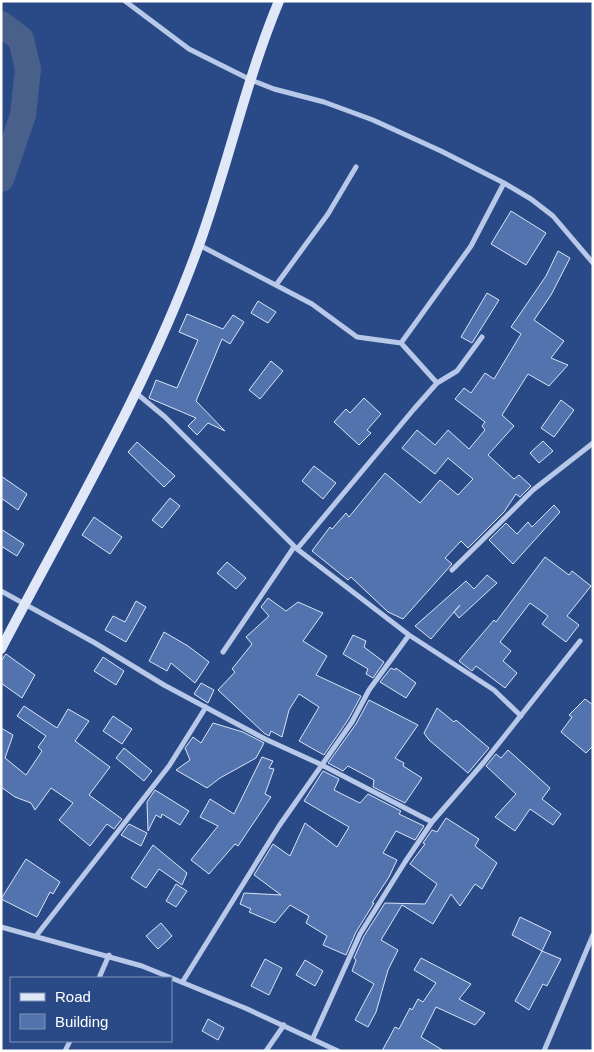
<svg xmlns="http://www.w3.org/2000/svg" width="594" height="1052" viewBox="0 0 594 1052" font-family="Helvetica,sans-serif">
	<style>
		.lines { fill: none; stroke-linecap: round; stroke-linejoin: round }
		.river { stroke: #49608b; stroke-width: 26 }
		.building { fill: #5373ae; stroke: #dae4f6 }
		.street { stroke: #b7c8e8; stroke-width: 5 }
		.secondary { stroke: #e0e8f7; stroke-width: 10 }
	</style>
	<rect width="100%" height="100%" fill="#2a4a87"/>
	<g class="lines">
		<path class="river" d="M1,24L21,39L28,69L23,115L1,179"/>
	</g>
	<path class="building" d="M511,211L546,233L526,265L491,244Z
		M558,251L570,258L551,295L534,320L564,341L551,358L568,365L549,386L528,374L502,415L514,426L488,455L514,479L519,475L531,486L520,497L516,494L504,512L468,548L461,541L445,558L452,564L403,619L388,612L351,577L348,580L312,551L330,527L332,529L346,513L349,517L385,473L420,503L440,480L458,495L473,479L448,458L435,474L402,448L417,430L435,445L448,430L469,449L485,430L482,426L485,422L455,399L464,388L471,393L485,373L494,379L521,334L511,327L546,276Z
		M487,293L499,300L472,343L461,337Z
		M258,301L276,312L268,323L251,313Z
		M187,314L223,329L233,315L244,322L230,344L222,339L196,401L225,431L208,423L197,435L188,426L196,418L149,398L156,380L177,388L198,340L179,332Z
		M271,361L283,371L260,399L249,390Z
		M364,398L381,414L367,430L371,433L359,445L334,422L346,409L350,413Z
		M561,400L574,410L554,437L541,428Z
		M543,441L553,451L539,463L530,453Z
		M137,442L175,476L164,487L128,452Z
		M314,466L336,483L323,499L302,481Z
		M1,476L27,494L18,510L1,498Z
		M170,498L180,506L162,528L152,520Z
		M554,505L560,512L513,564L489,540L506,523L517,534L528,522L532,527Z
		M94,517L122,537L110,554L82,535Z
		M1,529L24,544L17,556L1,546Z
		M545,557L569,575L572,571L591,586L567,616L579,625L566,642L542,624L548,616L530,603L500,642L511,651L503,661L517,673L505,688L476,666L472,671L459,661L494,620L496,622Z
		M227,562L246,578L236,589L217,573Z
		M487,575L497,583L459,618L454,612L460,605L431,639L415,626L466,581L474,589Z
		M268,598L286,611L298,602L323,613L303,641L327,656L316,675L361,696L348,720L324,755L299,741L319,707L299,694L289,710L282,737L271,731L269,736L264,733L218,690L235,672L232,669L252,644L246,637L269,616L261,607Z
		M136,601L146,607L126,642L105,630L113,616L125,622Z
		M164,632L188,646L209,662L195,683L171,663L167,671L149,661Z
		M353,635L366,641L364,647L384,662L373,678L366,674L368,669L343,654Z
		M6,654L35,675L22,698L1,683V661Z
		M103,657L124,671L116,685L94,671Z
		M391,668L395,670L396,668L416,683L406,698L380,682Z
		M201,683L214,690L208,703L194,694Z
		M585,699L593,705V746L586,753L561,732L572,717L569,715Z
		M369,700L418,725L395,758L404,763L403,766L422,778L405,803L373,787L374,780L348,766L343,771L328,763L356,724Z
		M24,706L57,728L68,709L89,721L75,741L110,767L89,795L122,819L114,829L107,824L90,846L59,820L73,803L51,788L35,810L31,803L15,797L1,787V728L13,735L5,758L26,775L42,751L38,747L46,736L17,716Z
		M437,708L454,722L456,720L489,748L468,773L429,740L424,733Z
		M113,716L132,729L122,744L103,731Z
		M213,723L243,732L264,743L256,758L220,778L207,788L176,770L190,760L185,748L193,737L201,743Z
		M124,748L152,771L144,781L116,758Z
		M508,750L550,788L542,799L561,814L553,825L530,809L515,831L495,817L516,794L486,766L496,754L501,758Z
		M262,757L273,761L269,768L274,769L265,794L271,797L238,846L235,844L209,874L191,860L218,826L200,817L210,799L234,814Z
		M323,771L339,779L334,790L360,803L368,794L401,811L399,814L424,826L415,840L396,831L383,853L397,860L389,877L372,903H374L356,932L346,955L323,945L327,936L306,923L309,916L290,905L275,923L249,912L251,909L240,904L244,893L281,895L254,875L273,844L290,856L305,823L337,847L349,827L304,801Z
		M155,790L189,811L180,825L162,814L161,818L156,815L148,831L147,802Z
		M446,818L479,839L475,846L497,863L482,889L475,884L460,906L451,894L433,924L402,905L381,940L398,950L388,970L376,1012L368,1027L355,1020L374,984L352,971L356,960L354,958L364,936L385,903L425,904L437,884L410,864L425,844L423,843L432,830L437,832Z
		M129,824L147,833L141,846L121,835Z
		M153,845L187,873L182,885L159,869L146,888L131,878Z
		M26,859L60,882L53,894L50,892L37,917L1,899Z
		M176,884L187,891L176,907L166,901Z
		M520,917L551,932L542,951L512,935Z
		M161,923L172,936L158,949L146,936Z
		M542,951L561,959L547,986L543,984L529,1010L515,1001Z
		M421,958L471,984L459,999L485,1013L475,1025L436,1007L421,1037L444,1051H382L395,1027L399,1029L410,1008L412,1010L418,999L423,1002L436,983L414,970Z
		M265,959L282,968L269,995L251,986Z
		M305,960L323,971L315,986L296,975Z
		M208,1019L224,1028L218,1040L202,1031Z"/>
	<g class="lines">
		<path class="street" d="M125,1L189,49L251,80L274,89L324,102L373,120L441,151L504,183L531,199L553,216L593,263
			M199,245L312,304L357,337L401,343L437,383
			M276,285L328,214L356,167
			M401,343L471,246L504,183
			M136,393L165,417L297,549L409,635L494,690L521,716
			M297,549L414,409L437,383L457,371L482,337
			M452,570L533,490L593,443
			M1,591L95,643L164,685L265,739L320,764L432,822
			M223,652L294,547
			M1,927L142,966L245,1008L338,1051
			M36,936L169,766L206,707
			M99,978L109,955
			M183,981L279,826L352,722L369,690L409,635
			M313,1038L360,934L405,862L432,822L484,762L580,641
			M65,1051L70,1041
			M266,1051L284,1025
			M544,1051L593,935"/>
		<path class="secondary" d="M1,649C70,517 148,386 199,245C228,165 246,80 279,1"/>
	</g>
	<rect width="594" height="1052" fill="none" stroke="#ffffff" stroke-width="5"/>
	<rect x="10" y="977" width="162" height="65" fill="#2a4a87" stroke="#7f92b7"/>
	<rect x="20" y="993" width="25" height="8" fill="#e0e8f7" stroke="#7f92b7"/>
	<text x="55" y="1002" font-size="15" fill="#ffffff">Road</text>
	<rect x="20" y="1014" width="25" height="15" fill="#5373ae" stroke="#7f92b7"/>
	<text x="55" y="1027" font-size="15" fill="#ffffff">Building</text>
</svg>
